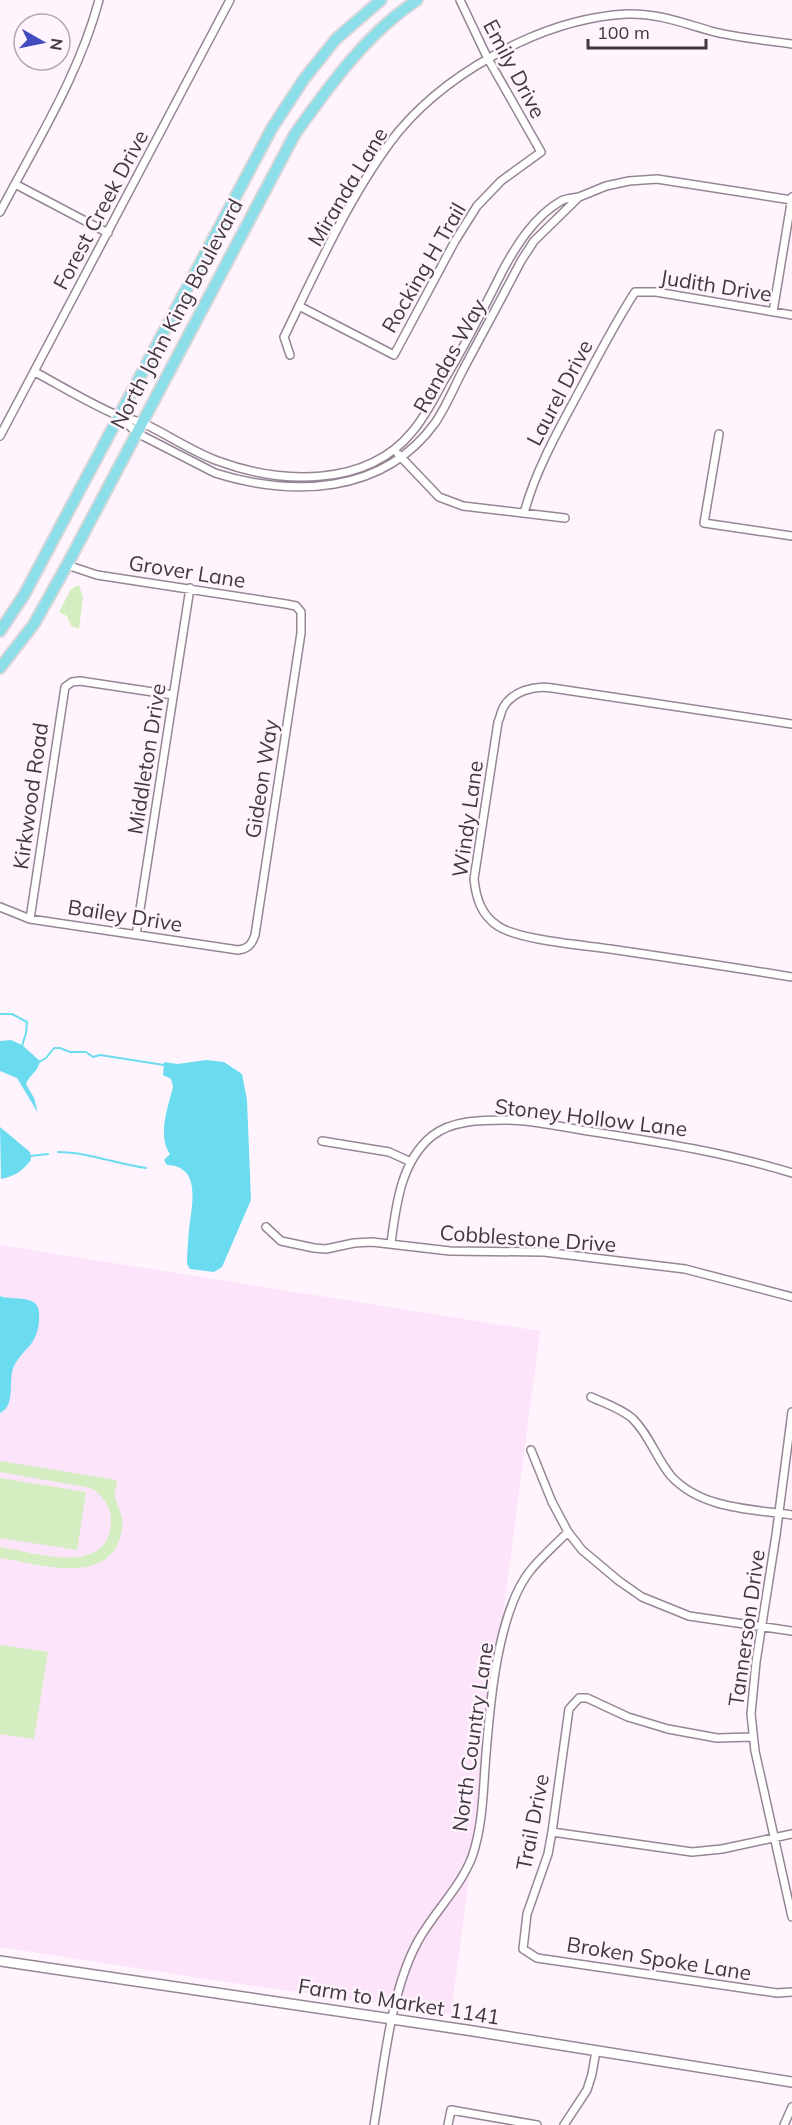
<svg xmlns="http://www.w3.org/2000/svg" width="792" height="2125" viewBox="0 0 792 2125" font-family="Mulish,sans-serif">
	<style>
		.built { fill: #fce4fa }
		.green { fill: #d5eec1 }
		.water { fill: #6bdcf0 }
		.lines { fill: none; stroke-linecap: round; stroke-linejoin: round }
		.stream { stroke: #6bdcf0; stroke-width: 2 }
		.street-casing { stroke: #968695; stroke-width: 10 }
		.secondary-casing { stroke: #968695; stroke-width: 12 }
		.primary-casing { stroke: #d9d7d9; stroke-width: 14 }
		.street { stroke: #fff; stroke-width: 7 }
		.secondary { stroke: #fff; stroke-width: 9 }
		.primary { stroke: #8cdee8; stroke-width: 10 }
		.labels { text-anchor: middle; stroke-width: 5; stroke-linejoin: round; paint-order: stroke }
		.street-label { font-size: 21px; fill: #3f383f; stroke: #fff4fe }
	</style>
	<rect width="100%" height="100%" fill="#fff4fe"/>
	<path class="built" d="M0,1245L540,1331L451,2014L206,1979L0,1947Z"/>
	<path class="green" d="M79,585L83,597L79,629L71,626L67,616L59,612L71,589Z
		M0,1461L117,1480C117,1484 115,1489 115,1493C115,1505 124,1512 122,1529C113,1589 39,1564 0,1558V1547C33,1552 108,1578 111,1523C112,1507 103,1496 91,1488L0,1472Z
		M0,1478L86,1492L77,1550L0,1538Z
		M0,1645L48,1652L34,1739L0,1734Z"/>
	<path class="water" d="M11,1040L22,1045L40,1061C38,1072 29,1075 26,1084L34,1098L38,1113L17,1078L0,1071V1041Z
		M206,1060L224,1062L242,1074L247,1100L251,1200L222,1267L214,1272L190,1269L187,1264C187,1253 188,1241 189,1230C191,1208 203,1166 167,1165L164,1160L170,1154C157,1136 168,1107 173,1087L171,1079L163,1075L164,1062L178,1064Z
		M0,1127L30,1152L31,1160C22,1171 16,1176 1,1179Z
		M0,1296C10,1300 28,1296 36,1304C40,1309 39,1316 39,1322C36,1347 24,1347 14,1366C7,1380 17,1405 0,1413Z"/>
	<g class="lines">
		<path class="stream" d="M0,1014H12L27,1022L26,1033L22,1046
			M39,1062L46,1058L54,1048H60L70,1052H86L93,1057L100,1055L164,1065
			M58,1152C88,1152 116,1164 146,1168
			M30,1156L48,1154"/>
		<g class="street-casing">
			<path id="street" d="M15,184L108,233
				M579,197L606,186L629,181L657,179L792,200
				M0,212C36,143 79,75 99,0
				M299,306L394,355L455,241L477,206L501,181L541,152L487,57L460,0
				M773,312L792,197
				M290,355L284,337C316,271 353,188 399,131C431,93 474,64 518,43C552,27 590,16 627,14C657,13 683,23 711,31C737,38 765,40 792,44
				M35,372C61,386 92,405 119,416C128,419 137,420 145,424C170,436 193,452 218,461C280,484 366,488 412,432C425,417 434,399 443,382C465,346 484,308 503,270C517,244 535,216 561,201C566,198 573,198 579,197L534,241L521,261C502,298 482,334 463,370C454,387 446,407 435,423C383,495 292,497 215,473L137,433L119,416
				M719,434L704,523L792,536
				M0,436L230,0
				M398,454L439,497L463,506L565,518
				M524,513C536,469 559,429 581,388C598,356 615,323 635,292H656L792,315
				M792,724L552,688C535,685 512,691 503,708C501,712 500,718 498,722L474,879C476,898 481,915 498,926C518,940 583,945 610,949C671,958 731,967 792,977
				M0,907L30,919L238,950C248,949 252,944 255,935L301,633V612L296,606L286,604L97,575L67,565
				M30,919L65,687L72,682L80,681L173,695
				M136,935L190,588
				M322,1141L389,1152L411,1162
				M266,1227L281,1241L314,1248L326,1249L354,1243L372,1242L450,1251L544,1252L685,1269L792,1297
				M391,1243C396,1205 401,1161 432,1136C452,1120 482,1120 507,1120C533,1120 561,1127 588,1131C658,1142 724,1152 792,1173
				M591,1397C604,1403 620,1408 632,1418C649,1434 656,1458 671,1476C701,1509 751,1509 792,1515
				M792,1412L776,1535L756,1662L751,1714L755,1751L792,1917
				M531,1450L552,1502L568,1532L582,1550L619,1581L642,1597L689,1616L792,1631
				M752,1737L717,1738L668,1729L628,1717L587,1698H579L569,1709L552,1832L548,1854L527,1914L523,1949L537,1958L777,1993L792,1992
				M552,1832L692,1852L722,1849L792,1834
				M374,2125C384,2067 390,1992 418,1941C434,1912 460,1888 472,1857C482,1828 483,1797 485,1767C489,1713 496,1614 530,1571C541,1557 556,1544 568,1532
				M448,2125L451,2110L537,2125
				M564,2125L587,2090L592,2074L596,2051
				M784,2125L792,2107"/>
		</g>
		<g class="secondary-casing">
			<path id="secondary" d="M0,1961L473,2031L792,2082"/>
		</g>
		<g class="primary-casing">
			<path id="primary" d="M0,631L24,595L272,128L304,79L336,39L381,0
				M0,668L34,624L67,565L295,134C330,85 366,34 417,0"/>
		</g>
		<use href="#street" class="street"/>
		<use href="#secondary" class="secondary"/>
		<use href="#primary" class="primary"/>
	</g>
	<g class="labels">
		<g class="street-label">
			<text transform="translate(514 69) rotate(62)" y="7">Emily Drive</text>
			<text transform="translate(348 187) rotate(-59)" y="7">Miranda Lane</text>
			<text transform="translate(101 210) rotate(-62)" y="7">Forest Creek Drive</text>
			<text transform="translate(424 268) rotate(-60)" y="7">Rocking H Trail</text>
			<text transform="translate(716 286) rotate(9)" y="7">Judith Drive</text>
			<text transform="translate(177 314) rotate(-62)" y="7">North John King Boulevard</text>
			<text transform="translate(450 356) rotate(-61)" y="7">Randas Way</text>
			<text transform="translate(560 393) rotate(-62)" y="7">Laurel Drive</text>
			<text transform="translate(187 572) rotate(9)" y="7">Grover Lane</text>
			<text transform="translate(147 759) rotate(-81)" y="7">Middleton Drive</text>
			<text transform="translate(262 779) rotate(-81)" y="7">Gideon Way</text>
			<text transform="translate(31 796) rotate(-82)" y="7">Kirkwood Road</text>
			<text transform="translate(468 819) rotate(-82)" y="7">Windy Lane</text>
			<text transform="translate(125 916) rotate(9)" y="7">Bailey Drive</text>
			<text transform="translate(591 1118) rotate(7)" y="7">Stoney Hollow Lane</text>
			<text transform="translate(528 1239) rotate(4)" y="7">Cobblestone Drive</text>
			<text transform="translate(747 1628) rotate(-82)" y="7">Tannerson Drive</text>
			<text transform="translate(473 1737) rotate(-82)" y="7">North Country Lane</text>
			<text transform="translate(533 1822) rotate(-79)" y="7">Trail Drive</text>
			<text transform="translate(659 1959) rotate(9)" y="7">Broken Spoke Lane</text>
			<text transform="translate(399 2002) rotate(9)" y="7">Farm to Market 1141</text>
		</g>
	</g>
	<g transform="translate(42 42) rotate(99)"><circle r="28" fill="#fff4fe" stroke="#b2a9b2" stroke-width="1.5"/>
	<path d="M0-4.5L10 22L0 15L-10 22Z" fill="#444bc0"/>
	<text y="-9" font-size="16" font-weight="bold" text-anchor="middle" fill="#3f383f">N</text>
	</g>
	<path d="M588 39v9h118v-9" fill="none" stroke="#3f383f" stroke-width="3"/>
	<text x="597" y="39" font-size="18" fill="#3f383f" stroke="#fff4fe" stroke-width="4.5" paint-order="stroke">100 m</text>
</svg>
